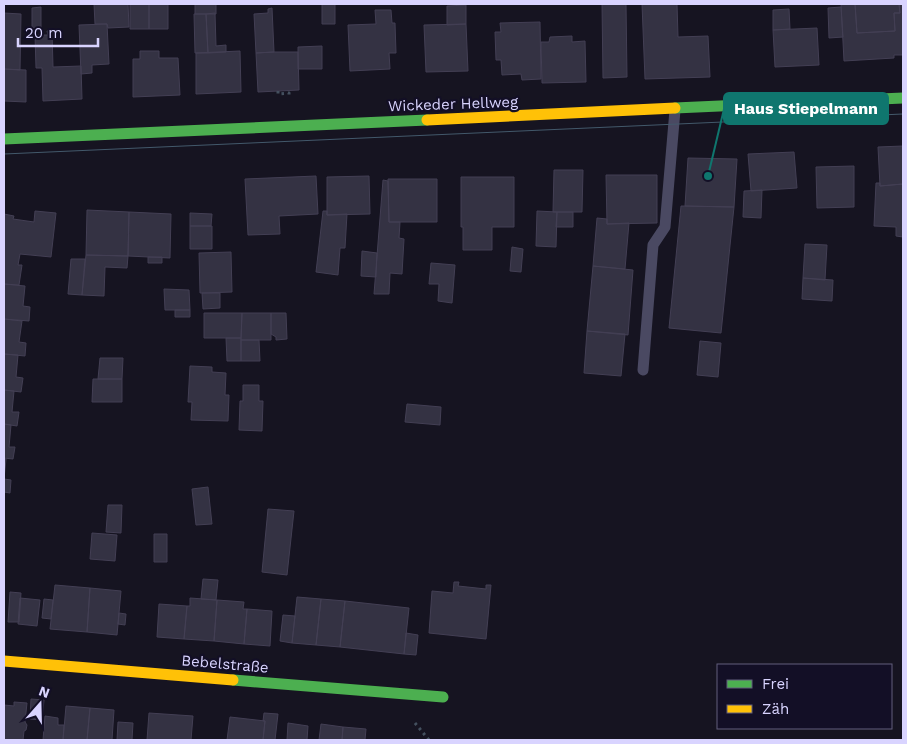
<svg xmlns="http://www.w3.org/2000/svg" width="907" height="744" viewBox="0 0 907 744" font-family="'Work Sans',sans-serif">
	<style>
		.building { fill: #343243; stroke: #433f54 }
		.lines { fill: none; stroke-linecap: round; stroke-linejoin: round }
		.path { stroke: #44505f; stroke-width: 3; stroke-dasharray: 2.5 4; stroke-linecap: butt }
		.lane { stroke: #4a4962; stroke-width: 11 }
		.fast { stroke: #4caf50; stroke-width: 11 }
		.slow { stroke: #ffc107; stroke-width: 11 }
		.tram { stroke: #43596b; stroke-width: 1 }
		.labels { text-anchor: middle; stroke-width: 4.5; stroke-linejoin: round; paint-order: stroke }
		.street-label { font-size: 15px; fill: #d9d4ff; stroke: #130f26 }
		.leader { fill: none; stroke: #0f766e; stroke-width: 2 }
		.callout-dot { fill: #0f766e; stroke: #130f26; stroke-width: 2 }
		.callout { fill: #0f766e; stroke: #0f766e; stroke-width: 2 }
		.callout-label { font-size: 16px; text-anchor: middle; font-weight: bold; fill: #fff }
	</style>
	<rect width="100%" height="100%" fill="#161421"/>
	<path class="building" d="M94,4H128L129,27L108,28L107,24H95Z
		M130,4H149V29H130Z
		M149,4H168V29H149Z
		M195,4H216V14H195Z
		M322,4H335V24H322Z
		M602,4H626L627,77L603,78Z
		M642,4H677L678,37L708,36L710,77L645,79Z
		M841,4H855L857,33L895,31L894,13H900L899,4H903V55H894V58L844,61Z
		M855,4H899L900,13H894L895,31L857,33Z
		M466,5V24L447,25V6Z
		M41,7V28H32V8Z
		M841,7L843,37L829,38L828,8Z
		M272,8L274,52L256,53L254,14L268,13V9Z
		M789,9L790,29L773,30V10Z
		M375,10H391L392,23H395L396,53H389L390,69L350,71L348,25L376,24Z
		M4,13L21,14L20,70L4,69Z
		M215,13L216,46L226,45V52L208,53L206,14Z
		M194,14H206L208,53H195Z
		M540,22L541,79L522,80L521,74L502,75L501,60H496L495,32H501L500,23Z
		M107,24L109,64L92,65V73L81,74L79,25Z
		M466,24L468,71L426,72L424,25Z
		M817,28L819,65L775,67L773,30Z
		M47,31H52L53,67L81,66L82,99L43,101L42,68H36L35,35H48Z
		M572,36V42L585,41L586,82L542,83L541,42H549L550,37Z
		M322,46V69H298V47Z
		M140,51H159V58H178L180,95L133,97V59H140Z
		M240,51L241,92L196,94V53Z
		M274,52H298L299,90L258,92L256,53Z
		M4,69L26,70V102L4,101Z
		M903,146V184L880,186L878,147Z
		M794,152L797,188L751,191L748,154Z
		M688,158L737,159L734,207L685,206Z
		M854,166V207L817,208L816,167Z
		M554,170H583L582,212H553Z
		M606,175H657V223L607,224Z
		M316,176L318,214L279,216L280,234L248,235L245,179Z
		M369,176L370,214L327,215V177Z
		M461,177H514V227H492V250H463V227H461Z
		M388,179H437V222H389Z
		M383,180L388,181L389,222H400L399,238L404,239L402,274L390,273L389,294H374Z
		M876,183H880V186L903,184V237L896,236V227L874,226Z
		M762,190L761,218L743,217L744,191Z
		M681,206L734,207L721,333L669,328Z
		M87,210L129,212L128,256L86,255Z
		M35,211L56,213L51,257L20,254L18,265H22L19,285L4,284V214L14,216L13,219L34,222Z
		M323,211H327V215L347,214L345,248H340L338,275L316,272Z
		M537,211L557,212L556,247L536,246Z
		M129,212L171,214L170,258L128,256Z
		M557,212H573V227H556Z
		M190,213L212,214L211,226H190Z
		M597,218L607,219V224L629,223L625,269L593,266Z
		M190,226H212V249H190Z
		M805,244L827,245L825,280L803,278Z
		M512,247L523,249L521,272L510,271Z
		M362,251L377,253L376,277L361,276Z
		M231,252L232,292L200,293L199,253Z
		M86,255L128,256L127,268L105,267L104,296L82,295Z
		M148,257H162V263H148Z
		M71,259H85L82,295L68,294Z
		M431,263L455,265L452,303L438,301L439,284H429Z
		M593,266L633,270L628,335L587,331Z
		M803,278L833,280L832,301L802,299Z
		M4,284L25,286L23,306L30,307L29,321L4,319Z
		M164,289L189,290L190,310H165Z
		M202,293H220V308L203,309Z
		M175,310H190V317H175Z
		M204,313H242L241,338H204Z
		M242,313H271V340H241Z
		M271,313H286L287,339L276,340V337L271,334Z
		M4,319L22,321L19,342L26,343L25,356L4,354Z
		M587,331L625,334L621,376L584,373Z
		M226,338H241V361H227Z
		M241,340H259L260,361H241Z
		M700,341L721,343L718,377L697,375Z
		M4,354L18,355L16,377L23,378L21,392L4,390Z
		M100,358H123L122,379H98Z
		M190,366L212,367V372L226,373L225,395H229L228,421L191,420L192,402H188Z
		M93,379H122V402H92Z
		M243,385H259V401H263L262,431L239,430L240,401H243Z
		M4,390L14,391L12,412H19L17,426L4,424Z
		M407,404L441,407L440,425L405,422Z
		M4,424L11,425L9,447H15L13,459L4,458Z
		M4,458L6,459L4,479L11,480L10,493L4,492Z
		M208,487L212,524L196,525L192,489Z
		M108,505H122L121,533L106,532Z
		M268,509L294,511L287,575L262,572Z
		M92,533L117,535L115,561L90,559Z
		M154,534H167V562H154Z
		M203,579L218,580L216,600L201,599Z
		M454,582H459L458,586L486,589V585H491L486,639L429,633L432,591L453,593Z
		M55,585L90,588L87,632L50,629Z
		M90,588L121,591L117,635L87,632Z
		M10,592L21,593L19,622H8Z
		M297,597L321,599L316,645L292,643Z
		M20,598L40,600L37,626L18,624Z
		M190,598L217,600L214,641L184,639L187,606H190Z
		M44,599L53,600L51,619L42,618Z
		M321,599L345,601L340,647L316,645Z
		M217,600L244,602L243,609H247L244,644L214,641Z
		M345,601L409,608L404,654L340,647Z
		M159,604L187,606L184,639L157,637Z
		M247,609L272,611L270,646L244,644Z
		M119,613L126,614L125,625L118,624Z
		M283,615L295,616L292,643L280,641Z
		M406,633L418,635L416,655L404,654Z
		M31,699L44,700L42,720L30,719Z
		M14,702L27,703L25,722L27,725L26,730L24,731L23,740H4V705L14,706Z
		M66,706L90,708L87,740H63Z
		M90,708L114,710L112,740H87Z
		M149,713L193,716L191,740H147Z
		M264,713L278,714L275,740H263L265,721H263Z
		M45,716L58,718V725H64L63,740H43Z
		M230,717L265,721L263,740H227Z
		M118,722L133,723L132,740H117Z
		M288,723L308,726L307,740H287Z
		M321,724L343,727L342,740H319Z
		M343,727L366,729L365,740H342Z"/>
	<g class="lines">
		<path class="path" d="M278,91V94L289,93V97
			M415,723L429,740"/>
		<path class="lane" d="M643,370L653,245L665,227L675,110"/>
		<path class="fast" d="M675,108L903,98
			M4,139L427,120
			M233,680L443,697"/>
		<path class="slow" d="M427,120L675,108
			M4,661L233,680"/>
		<path class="tram" d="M4,154L903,114"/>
	</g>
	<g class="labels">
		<g class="street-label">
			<text transform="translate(453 104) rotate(-2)" y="5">Wickeder Hellweg</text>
			<text transform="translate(225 664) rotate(5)" y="5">Bebelstraße</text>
		</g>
	</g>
	<path class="leader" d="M708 176L724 109"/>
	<circle class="callout-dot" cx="708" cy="176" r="5"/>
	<rect class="callout" x="724" y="93" width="164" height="31" rx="5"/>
	<g class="callout-label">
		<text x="806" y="114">Haus Stiepelmann</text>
	</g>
	<rect width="907" height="744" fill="none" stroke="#d9d4ff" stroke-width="10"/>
	<rect x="717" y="664" width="175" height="65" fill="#130f26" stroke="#625e7d"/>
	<rect x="727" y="680" width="25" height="8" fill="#4caf50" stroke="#625e7d"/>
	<text x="762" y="689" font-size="15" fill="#d9d4ff">Frei</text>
	<rect x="727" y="705" width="25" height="8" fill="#ffc107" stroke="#625e7d"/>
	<text x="762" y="714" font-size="15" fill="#d9d4ff">Zäh</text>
	<g transform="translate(40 704) rotate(20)" stroke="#130f26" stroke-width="4" paint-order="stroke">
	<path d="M0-4L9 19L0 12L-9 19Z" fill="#d9d4ff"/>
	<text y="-8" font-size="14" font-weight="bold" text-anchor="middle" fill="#d9d4ff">N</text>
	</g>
	<path d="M18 38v8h80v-8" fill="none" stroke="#d9d4ff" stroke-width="2.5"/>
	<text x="25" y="38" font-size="15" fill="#d9d4ff" stroke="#130f26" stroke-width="4" paint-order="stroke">20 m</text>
</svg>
